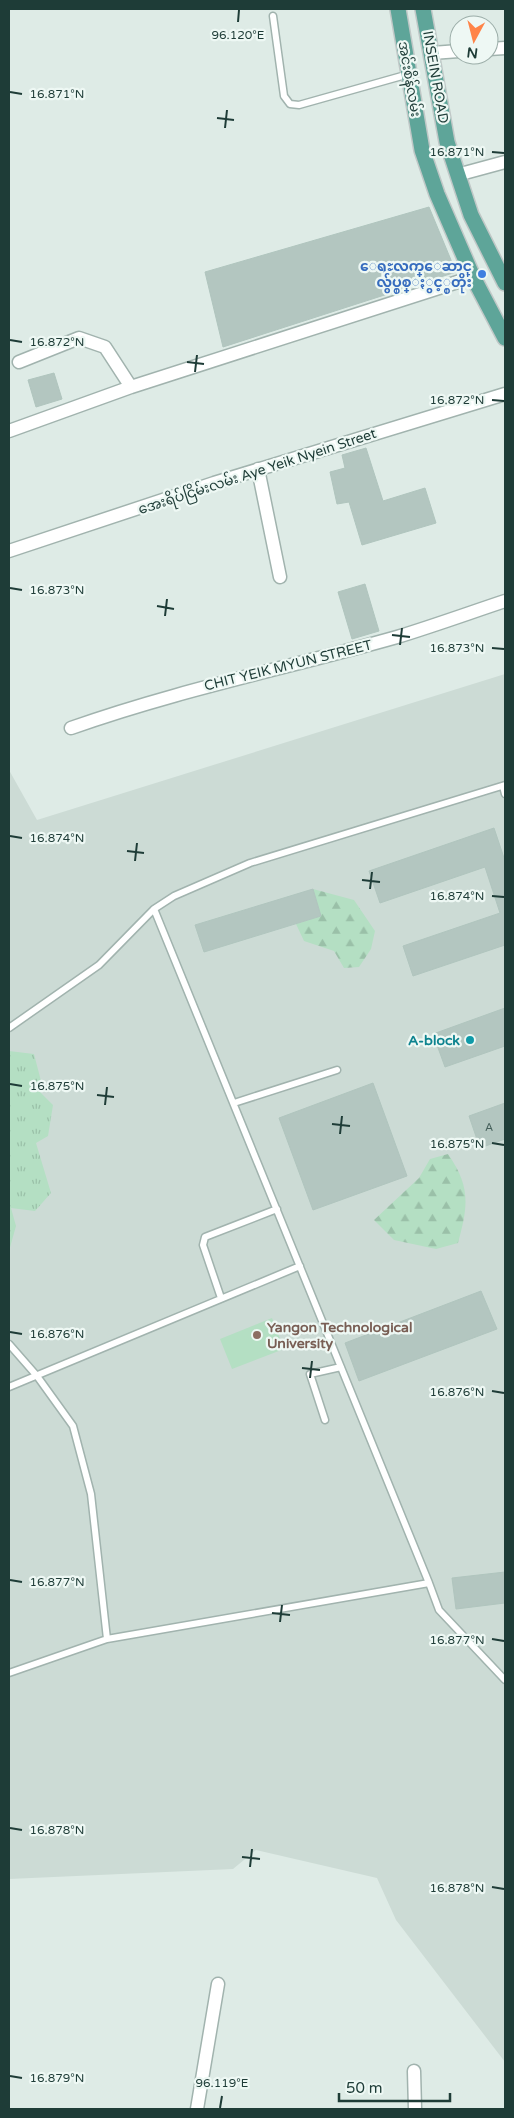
<svg xmlns="http://www.w3.org/2000/svg" width="514" height="2118" viewBox="0 0 514 2118" font-family="'Varela Round','Noto Sans Myanmar',sans-serif">
	<style>
		.built { fill: #ccdbd5 }
		.grass { fill: url(#grass-tufts) }
		.forest { fill: url(#forest-firs) }
		.pitch { fill: #b4dfc3 }
		.building { fill: #b3c6c0; stroke: #b0c5be }
		.lines { fill: none; stroke-linecap: round; stroke-linejoin: round }
		.service-casing { stroke: #a1b3ae; stroke-width: 9 }
		.minor-casing { stroke: #a1b3ae; stroke-width: 15 }
		.primary-casing { stroke: #c0c8c7; stroke-width: 18 }
		.service { stroke: #fff; stroke-width: 6 }
		.minor { stroke: #fff; stroke-width: 12 }
		.primary { stroke: #5ea599; stroke-width: 15 }
		.ticks { fill: none; stroke: #1e3c37; stroke-width: 2 }
		.shop-dot { fill: #3f7fe0; stroke: #eef8f4; stroke-width: 2 }
		.culture-dot { fill: #0f9aa8; stroke: #eef8f4; stroke-width: 2 }
		.education-dot { fill: #8d6e63; stroke: #eef8f4; stroke-width: 2 }
		.labels { text-anchor: middle; stroke-width: 4.5; stroke-linejoin: round; paint-order: stroke }
		.number-label { font-size: 11px; fill: #435e59 }
		.street-label { font-size: 14px; fill: #1e3c37; stroke: #eef8f4 }
		.shop-label { font-size: 14px; font-weight: bold; fill: #366cbe; stroke: #eef8f4; text-anchor: end }
		.culture-label { font-size: 14px; font-weight: bold; fill: #0d838f; stroke: #eef8f4; text-anchor: end }
		.education-label { font-size: 14px; font-weight: bold; fill: #785e54; stroke: #eef8f4; text-anchor: start }
		.ticks-label { font-size: 12px; text-anchor: middle; fill: #1e3c37; stroke: #eef8f4; stroke-width: 4.5; stroke-linejoin: round; paint-order: stroke }
	</style>
	<defs>
		<pattern id="grass-tufts" width="24" height="20" patternUnits="userSpaceOnUse" patternTransform="scale(1.25)"><rect width="24" height="20" fill="#b4dfc3"/><path d="M3 7l-1-3M5 7V3M7 7l1-3M15 17l-1-3M17 17v-4M19 17l1-3" fill="none" stroke="#9ac0a8"/></pattern>
		<pattern id="forest-firs" width="22" height="20" patternUnits="userSpaceOnUse" patternTransform="scale(1.25)"><rect width="22" height="20" fill="#b4dfc3"/><path d="M5 1l3.5 6h-7zM16 11l3.5 6h-7z" fill="#9ac0a8"/></pattern>
	</defs>
	<rect width="100%" height="100%" fill="#deebe6"/>
	<path class="built" d="M505,674V2062L396,1920L377,1878L256,1850L233,1869L9,1879V770L37,820Z"/>
	<path class="grass" d="M9,1051L34,1054L41,1081L38,1090L53,1105L48,1136L36,1143L51,1193L35,1211L11,1208L16,1226L9,1251Z"/>
	<path class="forest" d="M313,889L354,900L375,931L371,949L359,967L344,968L334,951L304,941L296,924L321,916Z
		M448,1154C471,1187 468,1206 458,1243L436,1249L394,1240L374,1220L419,1178L430,1159Z"/>
	<path class="pitch" d="M272,1318L284,1349L232,1369L220,1339Z"/>
	<path class="building" d="M429,207L456,272L223,347L205,272Z
		M54,373L62,399L36,407L28,380Z
		M366,448L383,501L425,488L436,523L362,545L349,502L337,504L330,472L345,468L342,455Z
		M365,584L379,631L352,639L338,592Z
		M494,828L505,861V945L413,976L403,946L500,913L485,867L380,903L369,871Z
		M313,889L321,916L204,952L195,925Z
		M505,1008V1046L445,1067L433,1034Z
		M373,1083L407,1176L313,1210L279,1118Z
		M505,1103V1139L480,1148L469,1116Z
		M481,1291L497,1329L359,1381L345,1343Z
		M505,1572V1603L456,1609L452,1578Z"/>
	<g class="lines">
		<g class="service-casing">
			<path id="service" d="M273,16L284,96L290,104L299,105L409,74
				M503,786L505,794
				M154,909L429,1583L439,1610L505,1680
				M9,1028L99,965L154,909L174,896L250,863L505,785
				M234,1103L337,1070
				M221,1298L203,1245L205,1237L277,1209
				M9,1344L37,1376L73,1426L91,1494L107,1639
				M9,1387L300,1266
				M325,1420L310,1374L341,1367
				M9,1673L107,1639L429,1583"/>
		</g>
		<g class="minor-casing">
			<path id="minor" d="M489,49L505,48
				M432,53L459,51
				M457,175L505,162
				M19,362L79,338L105,347L131,387
				M9,431L131,387L473,277
				M258,469L280,577
				M9,551L214,483L505,394
				M71,728C178,690 288,668 397,637C433,626 469,613 505,601
				M414,2071L415,2109
				M197,2109L218,1984"/>
		</g>
		<g class="primary-casing">
			<path id="primary" d="M398,9L422,150L437,194L473,277L505,338
				M423,9L447,142L471,215L505,283"/>
		</g>
		<use href="#service" class="service"/>
		<use href="#minor" class="minor"/>
		<use href="#primary" class="primary"/>
	</g>
	<path class="ticks" d="M238,22L239,10M10,92L22,94M217,118L234,120M225,128L227,110M492,152L504,153M10,340L22,342M187,362L204,364M195,372L197,355M492,400L504,401M10,588L22,590M157,606L174,609M165,616L167,599M392,635L410,637M400,645L402,628M492,648L504,649M10,836L22,838M127,851L144,853M135,861L137,843M362,880L380,882M370,889L372,872M492,896L504,897M10,1084L22,1086M97,1095L114,1097M105,1105L107,1087M332,1124L350,1126M340,1134L342,1116M492,1143L504,1145M10,1332L22,1334M302,1368L320,1370M310,1378L312,1361M492,1391L504,1393M10,1580L22,1582M272,1613L290,1615M280,1622L282,1605M492,1639L504,1641M10,1828L22,1830M242,1857L260,1859M250,1867L252,1849M492,1887L504,1889M10,2076L22,2078M220,2108L222,2096"/>
	<circle class="shop-dot" cx="482" cy="274" r="5"/>
	<circle class="culture-dot" cx="470" cy="1040" r="5"/>
	<circle class="education-dot" cx="257" cy="1335" r="5"/>
	<g class="labels">
		<g class="number-label">
			<text x="489" y="1131">A</text>
		</g>
		<g class="street-label">
			<text transform="translate(436 77) rotate(80)" y="5">INSEIN ROAD</text>
			<text transform="translate(410 79) rotate(80)" y="5">အင်းစိန်လမ်း</text>
			<text transform="translate(257 471) rotate(-18)" y="5">အေးရိပ်ငြိမ်းလမ်း Aye Yeik Nyein Street</text>
			<text transform="translate(288 665) rotate(-14)" y="5">CHIT YEIK MYUN STREET</text>
		</g>
		<g class="shop-label">
			<text x="472" y="271">ေရႊလက္ေဆာင္<tspan x="472" dy="16">လ်ွပ္စစ္ႏွင့္စတိုး</tspan></text>
		</g>
		<g class="culture-label">
			<text x="460" y="1045">A-block</text>
		</g>
		<g class="education-label">
			<text x="267" y="1332">Yangon Technological<tspan x="267" dy="16">University</tspan></text>
		</g>
	</g>
	<g class="ticks-label">
		<text x="238" y="39">96.120°E</text>
		<text x="57" y="98">16.871°N</text>
		<text x="457" y="156">16.871°N</text>
		<text x="57" y="346">16.872°N</text>
		<text x="457" y="404">16.872°N</text>
		<text x="57" y="594">16.873°N</text>
		<text x="457" y="652">16.873°N</text>
		<text x="57" y="842">16.874°N</text>
		<text x="457" y="900">16.874°N</text>
		<text x="57" y="1090">16.875°N</text>
		<text x="457" y="1148">16.875°N</text>
		<text x="57" y="1338">16.876°N</text>
		<text x="457" y="1396">16.876°N</text>
		<text x="57" y="1586">16.877°N</text>
		<text x="457" y="1644">16.877°N</text>
		<text x="57" y="1834">16.878°N</text>
		<text x="457" y="1892">16.878°N</text>
		<text x="57" y="2082">16.879°N</text>
		<text x="222" y="2087">96.119°E</text>
	</g>
	<rect width="514" height="2118" fill="none" stroke="#1e3c37" stroke-width="20"/>
	<g transform="translate(474 40) rotate(187)"><circle r="24" fill="#eef8f4" stroke="#9bada8"/>
	<path d="M0-4L9 19L0 12L-9 19Z" fill="#ff8448"/>
	<text y="-8" font-size="14" font-weight="bold" text-anchor="middle" fill="#1e3c37">N</text>
	</g>
	<path d="M339 2093v8h111v-8" fill="none" stroke="#1e3c37" stroke-width="2.5"/>
	<text x="346" y="2093" font-size="15" fill="#1e3c37" stroke="#eef8f4" stroke-width="4" paint-order="stroke">50 m</text>
</svg>
